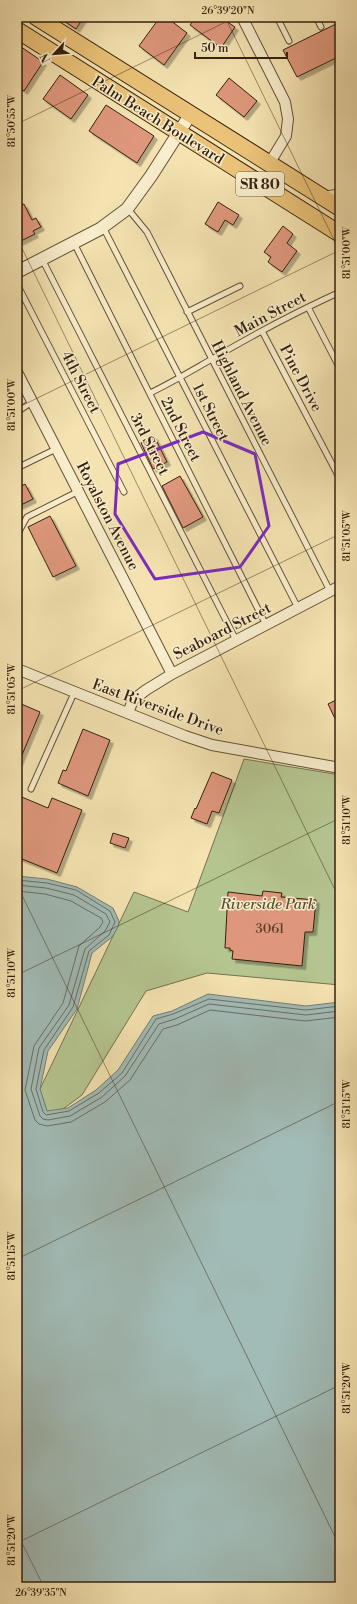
<svg xmlns="http://www.w3.org/2000/svg" width="357" height="1604" viewBox="0 0 357 1604" font-family="'Libre Bodoni',serif">
	<style>
		.green { fill: #b5c590; stroke: #74724f }
		.water { fill: #a1bbb6; stroke: #757d73 }
		.lines { fill: none; stroke-linecap: round; stroke-linejoin: round }
		.shore { stroke: #6a6e62; stroke-width: 1 }
		.building { fill: #de977c; stroke: #34200e; filter: url(#shadow) }
		.service-casing { stroke: #645137; stroke-width: 7 }
		.minor-casing { stroke: #645137; stroke-width: 12 }
		.tertiary-casing { stroke: #645137; stroke-width: 14 }
		.primary-casing { stroke: #34200e; stroke-width: 18 }
		.service { stroke: #f8edcc; stroke-width: 5 }
		.minor { stroke: #f8edcc; stroke-width: 10 }
		.tertiary { stroke: #f8edcc; stroke-width: 12 }
		.primary { stroke: #eac278; stroke-width: 16 }
		.marked { fill: none; stroke: #7b2cbf; stroke-width: 3; stroke-linejoin: round }
		.ticks { fill: none; stroke: #34200e; stroke-width: 1; stroke-opacity: 0.45 }
		.labels { text-anchor: middle; stroke-width: 3; stroke-linejoin: round; paint-order: stroke }
		.number-label { font-size: 13px; fill: #5e3e2a }
		.shield { fill: #f8edcc; stroke: #6f5e47; stroke-width: 1 }
		.shield-label { font-size: 14px; font-weight: bold; fill: #34200e }
		.street-label { font-size: 15px; fill: #34200e; stroke: #f8edcc }
		.park-label { font-size: 15px; font-style: italic; fill: #5b5235; stroke: #f8edcc }
		.neatline { fill: none; stroke: #34200e; stroke-width: 1.5 }
		.ticks-label { font-size: 10px; text-anchor: middle; fill: #34200e }
	</style>
	<defs>
		<filter id="shadow"><feDropShadow dx="3.5" dy="3.5" stdDeviation="0" flood-color="#0004"/></filter>
	</defs>
	<rect width="100%" height="100%" fill="#f4e3b1"/>
	<filter id="stains"><feTurbulence type="fractalNoise" baseFrequency=".005" numOctaves="4"/><feColorMatrix values="0 0 0 0 .2 0 0 0 0 .09 0 0 0 0 .02 0 0 0 .5 -.17"/></filter>
	<radialGradient id="worn" r=".72"><stop offset=".6" stop-color="#630" stop-opacity="0"/><stop offset="1" stop-color="#630" stop-opacity=".3"/></radialGradient>
	<path class="green" d="M244,759L340,775V985L207,973L146,991L82,1095L63,1109L47,1112L40,1089L134,892L188,912Z"/>
	<path class="water" d="M17,876L47,879L77,887L113,908L119,921L118,927L112,937L92,953L77,1009L48,1051L40,1089L47,1111L68,1108L96,1090L118,1070L153,1016L172,1011L208,994L306,1006L340,1002V1587H17Z"/>
	<g class="lines">
		<path class="shore" d="M17,880L47,883L76,890L110,911L115,922L109,935L89,951L73,1007L44,1050L36,1089L43,1112L46,1115L69,1111L99,1093L122,1073L156,1019L173,1014L209,999L306,1010L340,1006
			M17,885L46,888L74,895L106,914L110,922L105,931L85,949L69,1005L39,1048L31,1089L40,1116L43,1119L48,1120L70,1116L102,1097L125,1076L159,1024L175,1019L209,1004L306,1015L340,1011
			M17,891L45,894L71,901L101,918L103,922L100,927L79,946L63,1003L34,1046L25,1090L35,1120L39,1124L47,1126L71,1122L105,1102L130,1080L163,1029L177,1025L210,1010L305,1021L340,1017"/>
	</g>
	<path class="building" d="M58,17H84L76,29Z
		M160,17H166L187,33L164,65L139,46Z
		M196,17H220L235,27L221,48L190,25Z
		M340,22V56L297,77L283,50Z
		M17,44L43,62L24,91L17,86Z
		M60,75L88,95L71,119L43,99Z
		M229,78L257,101L244,117L216,95Z
		M106,105L154,136L137,163L89,131Z
		M218,202L239,215L233,225L225,220L218,232L205,224Z
		M24,204L32,220L36,218L41,227L33,231L35,234L17,243V207Z
		M283,226L293,234L287,243L297,251L282,272L268,262L271,257L264,252Z
		M154,436L167,462L153,469L141,443Z
		M180,476L203,517L183,528L162,486Z
		M25,484L33,499L17,507V488Z
		M50,516L76,566L53,577L28,527Z
		M340,698V729L328,704Z
		M19,703L40,712L17,767V708Z
		M83,729L110,740L88,796L58,783L63,770L66,771Z
		M212,772L232,780L219,813L212,811L207,824L191,818L195,808L196,809Z
		M17,795L48,808L52,798L82,810L57,873L17,857Z
		M113,833L129,838L125,848L110,843Z
		M263,891L282,893L281,897L316,900L313,932H305L302,966L232,959L233,951L230,950V948H225L228,892L262,896Z"/>
	<g class="lines">
		<g class="service-casing">
			<path id="service" d="M277,17L289,41
				M316,17L321,27
				M325,194L340,192
				M128,209L147,232L330,591
				M103,227L298,608
				M74,243L266,625
				M42,259L236,640
				M17,284L124,492
				M308,307L340,369
				M187,312L240,286
				M262,331L340,479
				M150,393C171,383 191,371 212,359C253,335 296,312 340,292
				M17,412L32,402
				M17,468L56,449
				M17,535L27,517L79,491
				M31,789L74,693"/>
		</g>
		<g class="minor-casing">
			<path id="minor" d="M242,17L285,102L288,119L286,136L269,164
				M17,372L172,674
				M17,669L185,736L212,745L340,768
				M128,713L133,700L146,690L172,674L340,586"/>
		</g>
		<g class="tertiary-casing">
			<path id="tertiary" d="M17,272L100,229L127,209L151,176L190,115"/>
		</g>
		<g class="primary-casing">
			<path id="primary" d="M36,17L340,208
				M17,30L340,234"/>
		</g>
		<use href="#service" class="service"/>
		<use href="#minor" class="minor"/>
		<use href="#tertiary" class="tertiary"/>
		<use href="#primary" class="primary"/>
	</g>
	<path class="marked" d="M203,432L255,454L269,526L240,567L155,579L115,514L118,464Z"/>
	<path class="ticks" d="M225,17L340,252M17,124L236,17M17,238L340,900M17,408L340,250M17,691L340,534M17,885L340,1547M17,975L340,818M17,1259L340,1101M17,1533L44,1587M17,1543L340,1385"/>
	<g class="labels">
		<g class="number-label">
			<text x="270" y="933">3061</text>
		</g>
		<rect class="shield" x="236" y="172" width="48" height="24" rx="3"/>
		<g class="shield-label">
			<text x="260" y="189">SR 80</text>
		</g>
		<g class="street-label">
			<text transform="translate(158 120) rotate(32)" y="5">Palm Beach Boulevard</text>
			<text transform="translate(270 314) rotate(-28)" y="5">Main Street</text>
			<text transform="translate(301 378) rotate(62)" y="5">Pine Drive</text>
			<text transform="translate(81 382) rotate(63)" y="5">4th Street</text>
			<text transform="translate(242 393) rotate(63)" y="5">Highland Avenue</text>
			<text transform="translate(211 412) rotate(63)" y="5">1st Street</text>
			<text transform="translate(181 429) rotate(63)" y="5">2nd Street</text>
			<text transform="translate(150 444) rotate(63)" y="5">3rd Street</text>
			<text transform="translate(108 516) rotate(63)" y="5">Royalston Avenue</text>
			<text transform="translate(222 631) rotate(-27)" y="5">Seaboard Street</text>
			<text transform="translate(158 707) rotate(20)" y="5">East Riverside Drive</text>
		</g>
		<g class="park-label">
			<text x="268" y="909">Riverside Park</text>
		</g>
	</g>
	<rect width="357" height="1604" fill="none" stroke="#f4e3b1" stroke-width="44"/>
	<g transform="translate(54 54) rotate(244)" stroke="#f8edcc" stroke-width="3" paint-order="stroke">
	<path d="M0-3L7 15L0 10L-7 15Z" fill="#34200e"/>
	<text y="-6" font-size="11" font-weight="bold" text-anchor="middle" fill="#34200e">N</text>
	</g>
	<path d="M195 52v6h92v-6" fill="none" stroke="#34200e" stroke-width="2"/>
	<text x="201" y="52" font-size="12" fill="#34200e" stroke="#f8edcc" stroke-width="3" paint-order="stroke">50 m</text>
	<rect x="22" y="22" width="313" height="1560" class="neatline"/>
	<g class="ticks-label">
		<text x="228" y="14">26°39'20"N</text>
		<text transform="translate(11 121) rotate(-90)" y="4">81°50'55"W</text>
		<text transform="translate(346 253) rotate(-90)" y="4">81°51'00"W</text>
		<text transform="translate(11 405) rotate(-90)" y="4">81°51'00"W</text>
		<text transform="translate(346 536) rotate(-90)" y="4">81°51'05"W</text>
		<text transform="translate(11 689) rotate(-90)" y="4">81°51'05"W</text>
		<text transform="translate(346 820) rotate(-90)" y="4">81°51'10"W</text>
		<text transform="translate(11 973) rotate(-90)" y="4">81°51'10"W</text>
		<text transform="translate(346 1104) rotate(-90)" y="4">81°51'15"W</text>
		<text transform="translate(11 1256) rotate(-90)" y="4">81°51'15"W</text>
		<text transform="translate(346 1388) rotate(-90)" y="4">81°51'20"W</text>
		<text transform="translate(11 1540) rotate(-90)" y="4">81°51'20"W</text>
		<text x="41" y="1596">26°39'35"N</text>
	</g>
	<rect width="100%" height="100%" filter="url(#stains)"/>
	<rect width="100%" height="100%" fill="url(#worn)"/>
</svg>
